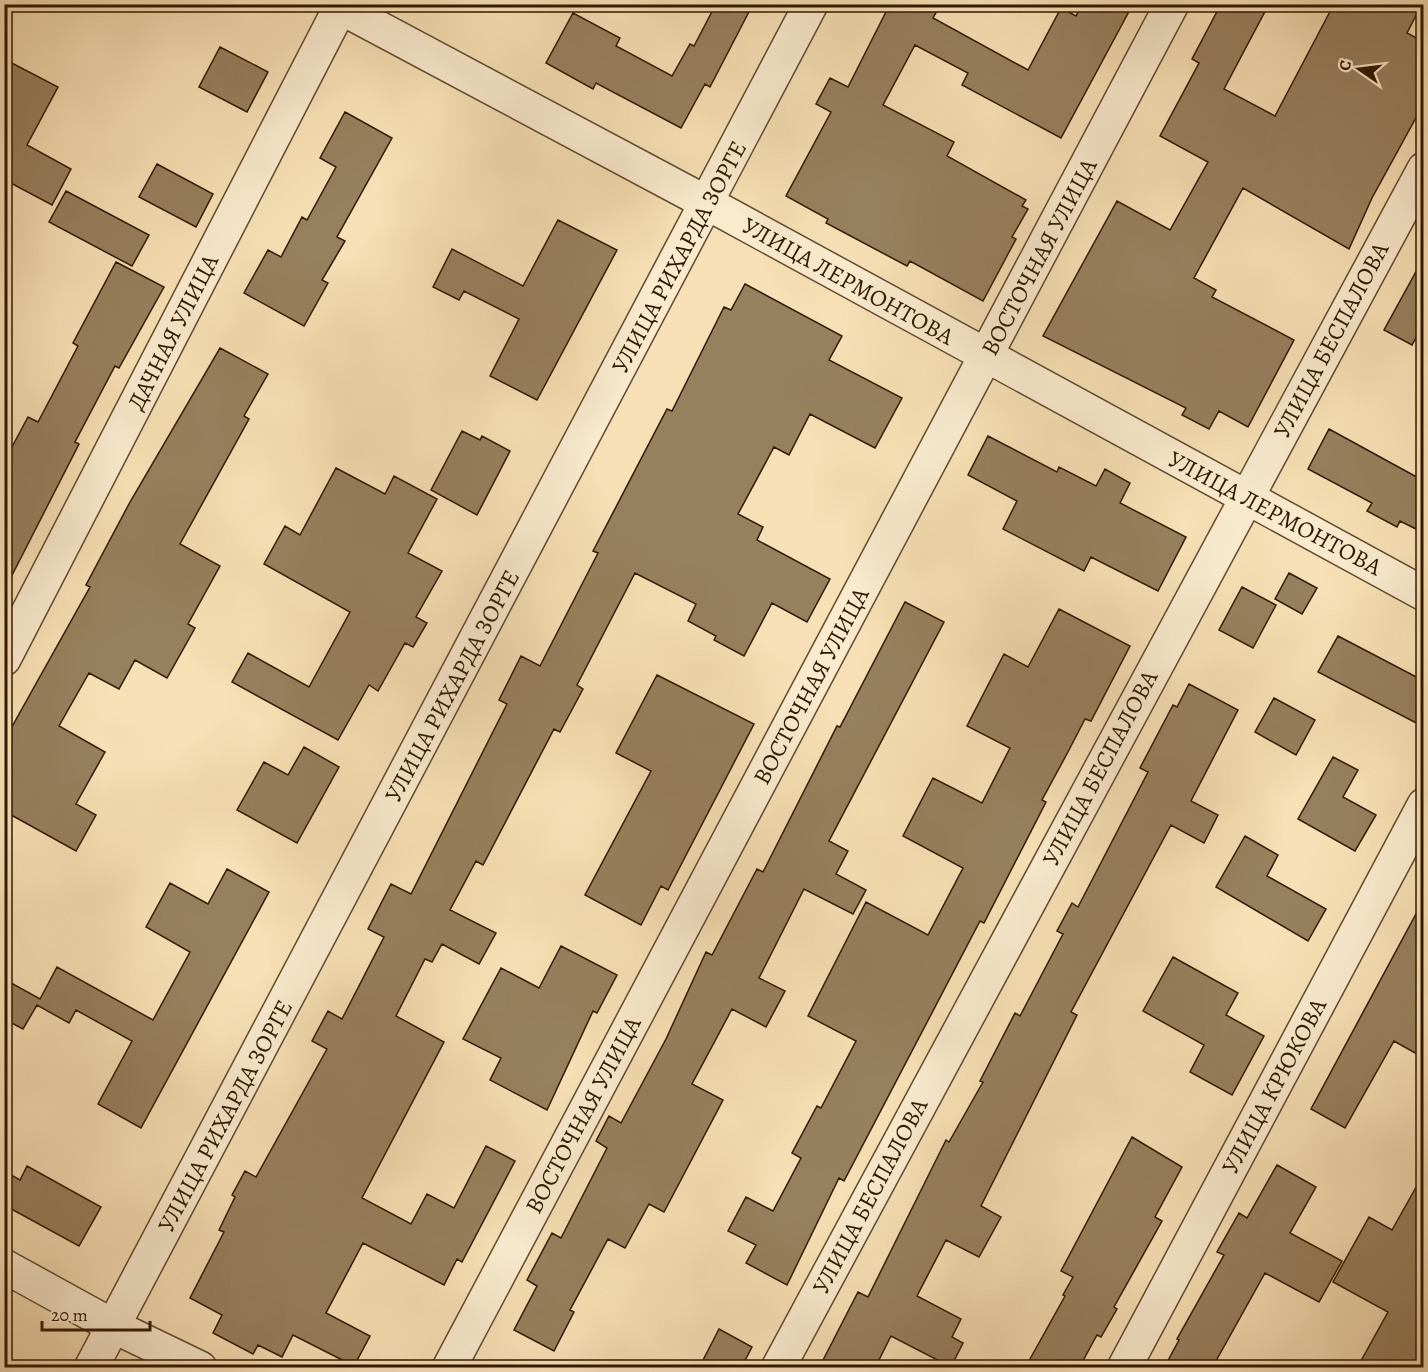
<svg xmlns="http://www.w3.org/2000/svg" width="1428" height="1372" viewBox="0 0 1428 1372" font-family="Alegreya,serif">
	<style>
		.building { fill: #97805e; stroke: #301800; stroke-width: 1.5 }
		.lines { fill: none; stroke-linecap: round; stroke-linejoin: round }
		.minor-casing { stroke: #624a2d; stroke-width: 36 }
		.tertiary-casing { stroke: #624a2d; stroke-width: 36 }
		.minor { stroke: #faebcf; stroke-width: 33 }
		.tertiary { stroke: #faebcf; stroke-width: 33 }
		.labels { text-anchor: middle; stroke-width: 4.5; stroke-linejoin: round; paint-order: stroke }
		.street-label { font-size: 24px; fill: #301800; stroke: #faebcf }
	</style>
	<rect width="100%" height="100%" fill="#f7e0b5"/>
	<filter id="stains"><feTurbulence type="fractalNoise" baseFrequency=".00333" numOctaves="4"/><feColorMatrix values="0 0 0 0 .2 0 0 0 0 .09 0 0 0 0 .02 0 0 0 .5 -.17"/></filter>
	<radialGradient id="worn" r=".72"><stop offset=".6" stop-color="#630" stop-opacity="0"/><stop offset="1" stop-color="#630" stop-opacity=".3"/></radialGradient>
	<path class="building" d="M716,4H753L710,87L705,84L681,128L596,83L593,89L546,63L573,13L620,38L616,46L672,76L690,44L694,46Z
		M890,4H941L933,18L1028,70L1061,8L1076,16L1082,4H1133L1061,138L962,85L968,73L915,45L883,105L954,142L947,156L1026,200L1022,206L1028,209L1012,237L1016,239L983,301L910,261L907,266L826,223L828,219L786,196L831,112L816,104L830,78L848,87Z
		M1221,4H1269L1224,89L1275,116L1334,4H1422L1407,33L1424,42V103L1372,198L1349,249L1243,188L1194,278L1216,290L1212,297L1294,340L1248,427L1219,411L1209,429L1182,415L1186,408L1043,336L1117,201L1170,230L1208,162L1160,136L1199,63L1192,59Z
		M220,47L268,72L247,112L199,87Z
		M4,59L58,87L27,145L71,169L52,205L7,181L4,186Z
		M345,112L392,138L337,237L345,241L322,280L328,283L304,326L244,293L268,250L281,257L302,217L307,220L336,167L320,158Z
		M157,164L213,194L196,227L139,197Z
		M66,191L149,235L132,266L49,222Z
		M558,220L617,250L537,400L490,376L519,319L464,291L459,300L433,287L452,249L523,286Z
		M1424,257V323L1412,345L1384,330Z
		M116,262L164,287L119,368L115,366L75,442L79,444L4,591V462L28,417L38,422L78,346L73,343Z
		M745,284L842,336L829,360L902,398L875,448L810,414L789,455L774,447L738,514L763,527L757,540L830,579L807,622L772,603L744,656L714,640L716,636L688,621L696,604L635,573L577,685L583,689L560,732L554,729L483,865L476,861L450,910L496,933L479,964L442,944L432,962L425,959L396,1016L444,1042L362,1198L411,1224L427,1194L454,1208L486,1146L515,1161L462,1262L457,1259L444,1285L363,1243L326,1313L370,1336L354,1366L293,1335L282,1357L258,1345L253,1354L213,1333L222,1315L190,1298L224,1232L219,1230L235,1197L232,1195L245,1171L256,1177L327,1049L312,1041L328,1011L342,1019L384,937L368,929L391,884L411,894L507,704L499,700L521,656L540,666L598,553L593,551L667,409L672,411L724,307L731,310Z
		M220,348L268,374L244,416L249,419L180,544L220,566L188,624L195,628L167,678L135,660L119,689L89,673L59,726L105,752L76,804L96,815L76,851L4,811V741L90,587L86,585L130,502Z
		M1329,429L1424,481V533L1400,521L1397,527L1367,511L1372,503L1308,469Z
		M462,431L480,440L482,436L510,451L477,515L431,490Z
		M988,436L1057,472L1059,467L1096,486L1105,469L1130,483L1120,503L1186,537L1158,591L1091,557L1084,571L1003,529L1017,501L968,475Z
		M336,468L385,494L394,476L437,499L408,553L442,571L416,617L427,623L413,647L405,643L378,691L369,685L338,740L232,682L248,653L309,687L350,612L264,564L285,526L300,535Z
		M1289,573L1317,588L1302,614L1275,599Z
		M1242,587L1276,605L1253,648L1219,630Z
		M905,602L944,622L829,841L848,851L836,874L866,890L853,914L804,889L759,978L785,991L766,1027L732,1009L692,1084L723,1100L664,1212L649,1204L625,1248L608,1239L570,1310L574,1312L554,1351L514,1330L537,1286L527,1280L552,1233L561,1238L607,1148L596,1141L609,1116L621,1123L666,1039L706,952L712,955L757,869L763,872L837,726L840,727Z
		M1059,609L1130,646L1091,721L1085,719L1069,750L1042,800L1046,802L984,923L980,921L844,1181L839,1178L787,1285L746,1263L756,1245L728,1231L746,1197L773,1211L801,1158L792,1153L817,1106L821,1108L856,1041L808,1016L866,902L928,935L963,868L903,836L933,778L982,803L1010,748L967,726L1004,654L1028,667Z
		M1338,636L1424,681V727L1318,672Z
		M657,675L754,724L668,890L661,886L641,925L585,895L651,771L616,753Z
		M1189,684L1238,710L1191,801L1218,815L1204,843L1171,825L1071,1012L1077,1015L981,1206L1001,1217L979,1257L946,1240L917,1296L961,1319L952,1337L963,1343L951,1367L891,1336L875,1368H819L858,1292L868,1297L946,1140L949,1142L983,1082L980,1081L1015,1013L1020,1016L1063,934L1057,931L1072,903L1078,907L1148,772L1140,768L1173,705L1177,707Z
		M1274,698L1315,720L1296,755L1255,732Z
		M304,747L339,767L297,843L237,810L264,762L288,775Z
		M1333,757L1358,770L1343,797L1376,815L1355,851L1298,819Z
		M1245,836L1278,855L1267,876L1326,909L1308,941L1216,887Z
		M227,869L269,892L141,1128L98,1104L132,1041L76,1010L69,1023L37,1005L23,1029L4,1019V979L40,999L57,967L153,1020L190,952L146,927L170,883L208,904Z
		M1424,899V1058L1394,1041L1345,1128L1311,1109Z
		M561,946L617,975L597,1013L593,1011L547,1110L490,1080L501,1058L463,1039L501,968L539,988Z
		M1173,957L1238,993L1226,1015L1264,1036L1232,1095L1190,1072L1204,1045L1143,1011Z
		M1132,1137L1182,1167L1155,1217L1162,1221L1114,1307L1117,1309L1101,1337L1097,1335L1079,1368H1025L1065,1296L1063,1295L1073,1277L1061,1271Z
		M1277,1165L1316,1187L1290,1233L1342,1261L1319,1302L1265,1273L1212,1368H1164L1179,1340L1177,1339L1224,1255L1217,1252L1239,1213L1247,1218Z
		M27,1166L101,1207L79,1246L4,1205V1171L20,1180Z
		M1424,1173V1368H1357L1388,1312L1333,1282L1369,1217L1392,1230Z
		M719,1329L752,1347L741,1368H699Z"/>
	<g class="lines">
		<g class="minor-casing">
			<path id="minor" d="M334,4L707,203L1424,594
				M4,659L342,4
				M4,1266L113,1326L200,1368
				M449,1368L1172,4
				M778,1368L1424,169
				M1124,1368L1424,805"/>
		</g>
		<g class="tertiary-casing">
			<path id="tertiary" d="M91,1368L811,4"/>
		</g>
		<use href="#minor" class="minor"/>
		<use href="#tertiary" class="tertiary"/>
	</g>
	<g class="labels">
		<g class="street-label">
			<text transform="translate(679 257) rotate(-62)" y="8">УЛИЦА РИХАРДА ЗОРГЕ</text>
			<text transform="translate(1039 257) rotate(-62)" y="8">ВОСТОЧНАЯ УЛИЦА</text>
			<text transform="translate(848 281) rotate(29)" y="8">УЛИЦА ЛЕРМОНТОВА</text>
			<text transform="translate(173 332) rotate(-63)" y="8">ДАЧНАЯ УЛИЦА</text>
			<text transform="translate(1331 340) rotate(-62)" y="8">УЛИЦА БЕСПАЛОВА</text>
			<text transform="translate(1275 513) rotate(28)" y="8">УЛИЦА ЛЕРМОНТОВА</text>
			<text transform="translate(452 686) rotate(-62)" y="8">УЛИЦА РИХАРДА ЗОРГЕ</text>
			<text transform="translate(811 686) rotate(-62)" y="8">ВОСТОЧНАЯ УЛИЦА</text>
			<text transform="translate(1100 768) rotate(-62)" y="8">УЛИЦА БЕСПАЛОВА</text>
			<text transform="translate(1274 1086) rotate(-62)" y="8">УЛИЦА КРЮКОВА</text>
			<text transform="translate(583 1115) rotate(-62)" y="8">ВОСТОЧНАЯ УЛИЦА</text>
			<text transform="translate(225 1116) rotate(-62)" y="8">УЛИЦА РИХАРДА ЗОРГЕ</text>
			<text transform="translate(870 1196) rotate(-62)" y="8">УЛИЦА БЕСПАЛОВА</text>
		</g>
	</g>
	<rect width="1428" height="1372" fill="none" stroke="#f7e0b5" stroke-width="24"/>
	<rect x="6" y="6" width="1416" height="1360" fill="none" stroke="#301800" stroke-width="3"/>
	<rect x="12" y="12" width="1404" height="1348" fill="none" stroke="#301800" stroke-width="1.5"/>
	<g transform="translate(1359 69) rotate(284)" stroke="#faebcf" stroke-width="4.5" paint-order="stroke">
	<path d="M0-4.5L10 22L0 15L-10 22Z" fill="#301800"/>
	<text y="-9" font-size="16" font-weight="bold" text-anchor="middle" fill="#301800">С</text>
	</g>
	<path d="M42 1321v9h108v-9" fill="none" stroke="#301800" stroke-width="3"/>
	<text x="51" y="1321" font-size="18" fill="#301800" stroke="#faebcf" stroke-width="4.5" paint-order="stroke">20 m</text>
	<rect width="100%" height="100%" filter="url(#stains)"/>
	<rect width="100%" height="100%" fill="url(#worn)"/>
</svg>
